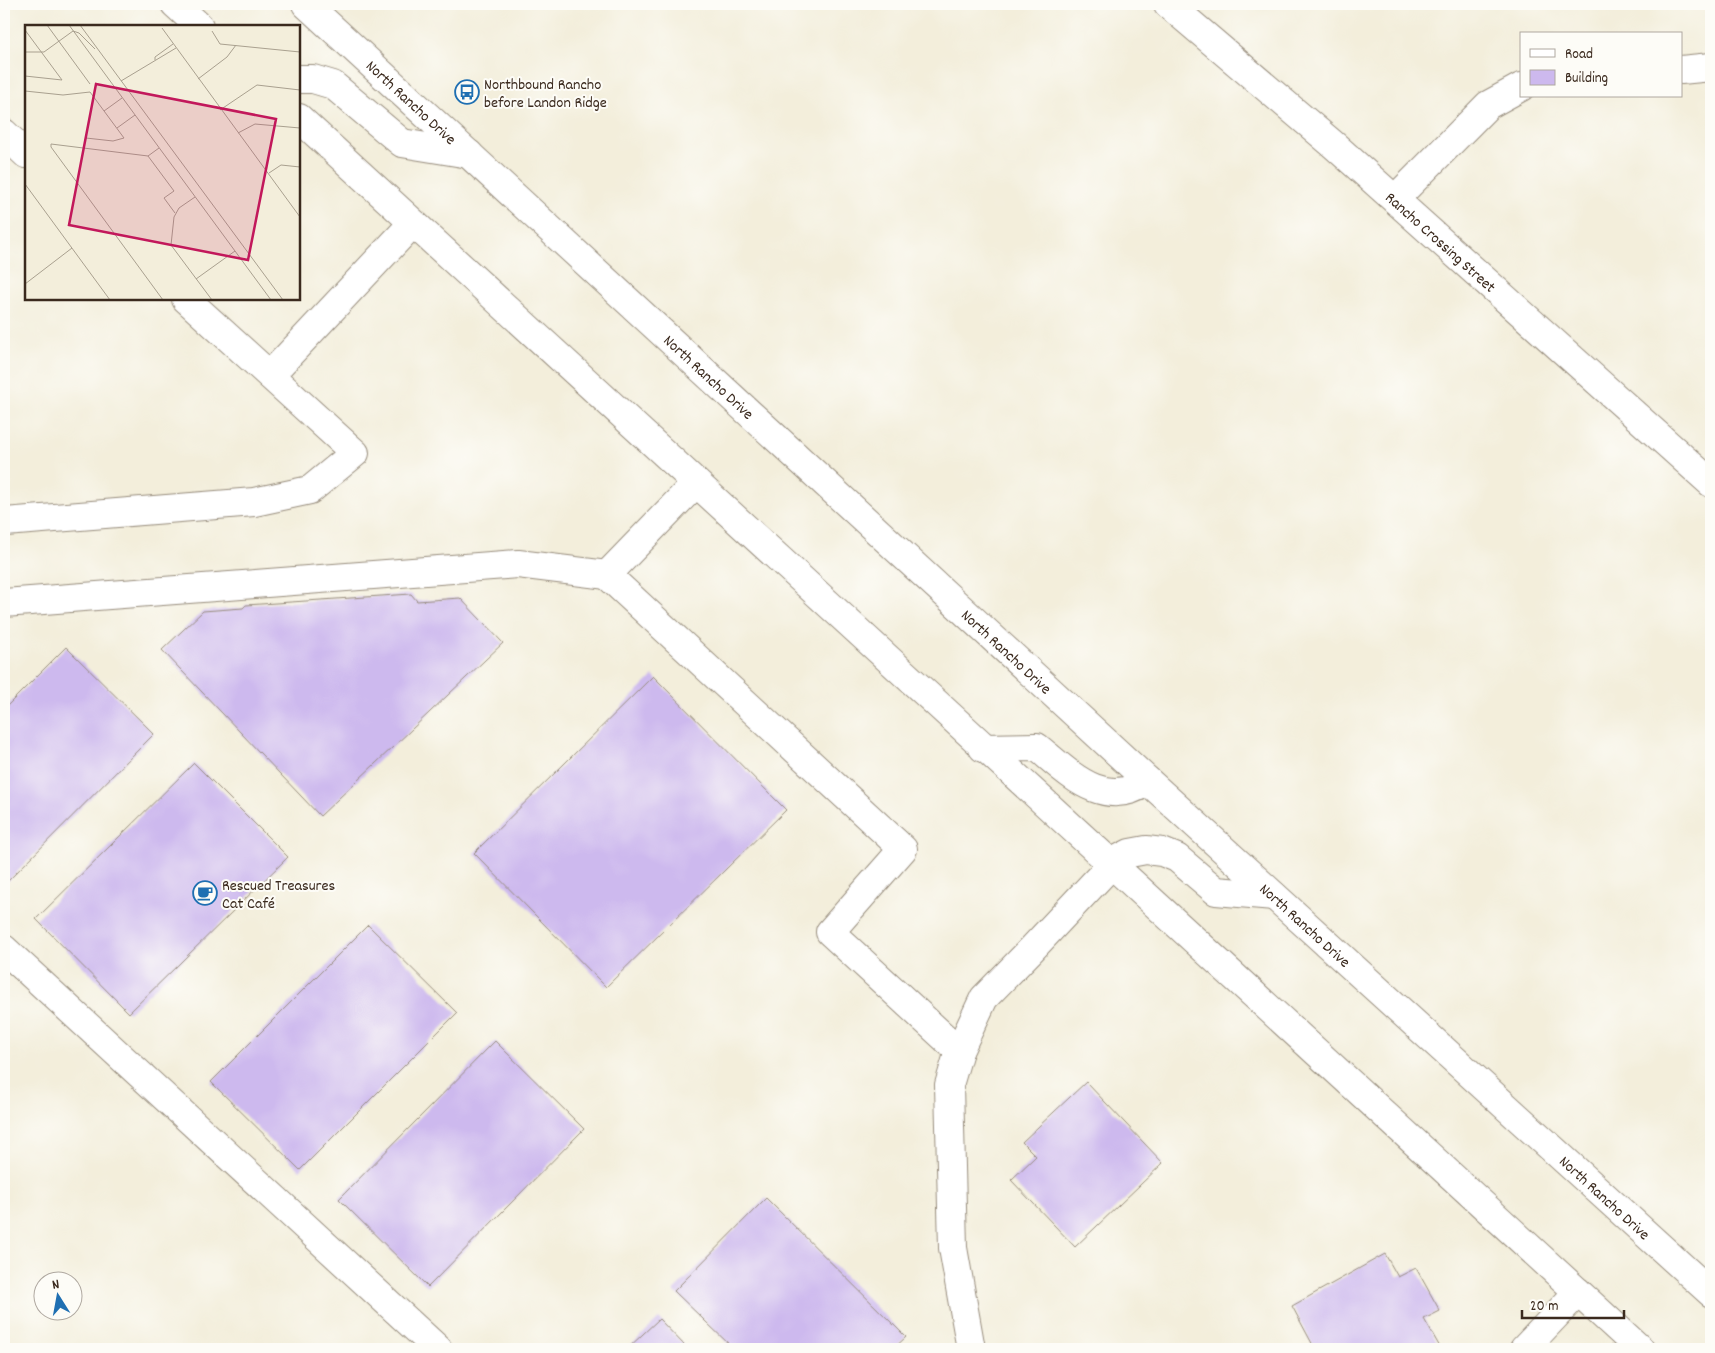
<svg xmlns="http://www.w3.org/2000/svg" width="1715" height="1353" viewBox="0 0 1715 1353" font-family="Dekko,sans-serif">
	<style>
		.building { fill: #cdb9ee }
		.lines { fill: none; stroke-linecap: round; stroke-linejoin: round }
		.minor-casing { stroke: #978c7c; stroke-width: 30 }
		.major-casing { stroke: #978c7c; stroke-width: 30 }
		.minor { stroke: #fff; stroke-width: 28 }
		.major { stroke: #fff; stroke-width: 28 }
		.labels { text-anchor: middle; stroke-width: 4; stroke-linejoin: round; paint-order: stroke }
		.poi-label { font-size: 16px; fill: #3b2a1e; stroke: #fdfcf7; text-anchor: start }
		.street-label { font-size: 16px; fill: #3b2a1e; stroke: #fdfcf7 }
		.inset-road { fill: none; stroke: #a9a08f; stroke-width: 1 }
		.view { fill: #c2185b; fill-opacity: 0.15; stroke: #c2185b; stroke-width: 2.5 }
		.inset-edge { fill: none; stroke: #3b2a1e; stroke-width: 2.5 }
	</style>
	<rect width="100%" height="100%" fill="#fdfcf7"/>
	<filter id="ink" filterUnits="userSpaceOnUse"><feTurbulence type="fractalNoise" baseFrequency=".02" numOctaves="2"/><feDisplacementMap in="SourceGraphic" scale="10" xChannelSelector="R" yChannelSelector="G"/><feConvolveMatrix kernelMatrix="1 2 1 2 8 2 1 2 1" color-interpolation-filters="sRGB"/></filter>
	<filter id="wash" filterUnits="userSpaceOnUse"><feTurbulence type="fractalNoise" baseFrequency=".0096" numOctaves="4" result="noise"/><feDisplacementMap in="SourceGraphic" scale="20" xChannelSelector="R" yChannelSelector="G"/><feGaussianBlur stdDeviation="1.12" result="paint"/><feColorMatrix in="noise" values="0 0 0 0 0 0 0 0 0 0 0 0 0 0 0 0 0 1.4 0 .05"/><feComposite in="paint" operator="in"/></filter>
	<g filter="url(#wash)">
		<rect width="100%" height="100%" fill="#f3eedb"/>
		<g id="blocks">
			<path class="building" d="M411,594L417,601L460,598L503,643L320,816L162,650L203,611L243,608L246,605Z
				M66,647L154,734L4,885V709Z
				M653,676L786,810L606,987L474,853Z
				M194,763L288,857L129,1013L36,919Z
				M368,925L457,1013L300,1170L211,1082Z
				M495,1041L584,1129L428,1287L339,1199Z
				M1086,1082L1163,1163L1075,1247L1011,1180L1036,1156L1022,1142Z
				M766,1198L906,1337L893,1349H734L674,1291Z
				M1385,1254L1398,1277L1416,1268L1440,1311L1424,1319L1441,1349H1315L1292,1306Z
				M659,1319L688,1349H627Z"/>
		</g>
	</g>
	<g filter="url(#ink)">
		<use href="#blocks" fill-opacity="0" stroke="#978c7c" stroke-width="1"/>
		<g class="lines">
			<g class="minor-casing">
				<g id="minor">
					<path id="s1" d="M1168,4L1335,146L1711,483"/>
					<path d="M1681,70L1711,67"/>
					<path d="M4,133L26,154"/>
					<path d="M1395,199L1488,105L1521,87"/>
					<path d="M270,375L412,224"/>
					<path d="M5,522L254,502L310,490L355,453L186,299"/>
					<path d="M607,575L903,849L830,932L959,1051"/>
					<path d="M4,603L518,564L607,575L696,483"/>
					<path d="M4,949L438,1349"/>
					<path d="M971,1349L953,1248L949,1085L959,1051L984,998L1030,951L1111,865"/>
					<path d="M1524,1349L1578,1292"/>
				</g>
			</g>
			<g class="major-casing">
				<g id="major">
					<path d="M175,4L199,26"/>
					<path id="s2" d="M306,4L1148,781L1711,1293"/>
					<path d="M299,79H313L333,85L402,143L469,154"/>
					<path d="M299,118L1640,1349"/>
					<path d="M983,748L1037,747C1070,774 1104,811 1148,781"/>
					<path d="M1111,865L1116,860L1130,853L1146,850L1162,852L1177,858L1216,891L1274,896"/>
				</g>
			</g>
			<use href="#minor" class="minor"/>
			<use href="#major" class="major"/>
		</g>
	</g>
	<defs>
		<g id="bus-ring" transform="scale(1.25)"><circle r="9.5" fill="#fdfcf7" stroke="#1f6fb2" stroke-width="1.5"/><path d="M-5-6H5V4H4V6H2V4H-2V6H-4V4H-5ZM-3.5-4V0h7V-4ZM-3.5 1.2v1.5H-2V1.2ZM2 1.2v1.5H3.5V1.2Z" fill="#1f6fb2"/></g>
		<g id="cafe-ring" transform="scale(1.25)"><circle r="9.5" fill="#fdfcf7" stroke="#1f6fb2" stroke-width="1.5"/><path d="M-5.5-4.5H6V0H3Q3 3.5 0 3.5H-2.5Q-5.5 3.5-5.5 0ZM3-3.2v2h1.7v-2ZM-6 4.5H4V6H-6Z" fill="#1f6fb2"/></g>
	</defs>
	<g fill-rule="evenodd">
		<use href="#bus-ring" x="467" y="92"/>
		<use href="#cafe-ring" x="205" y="893"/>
	</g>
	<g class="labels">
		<g class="poi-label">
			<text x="484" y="89">Northbound Rancho<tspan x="484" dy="18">before Landon Ridge</tspan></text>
			<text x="222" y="890">Rescued Treasures<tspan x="222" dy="18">Cat Café</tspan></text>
		</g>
		<g class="street-label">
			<text dy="6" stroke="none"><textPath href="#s2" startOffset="144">North Rancho Drive</textPath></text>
			<text dy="6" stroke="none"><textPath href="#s1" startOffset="362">Rancho Crossing Street</textPath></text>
			<text dy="6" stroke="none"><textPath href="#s2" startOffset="549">North Rancho Drive</textPath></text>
			<text dy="6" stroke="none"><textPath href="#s2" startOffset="954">North Rancho Drive</textPath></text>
			<text dy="6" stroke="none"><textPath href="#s2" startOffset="1359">North Rancho Drive</textPath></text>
			<text dy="6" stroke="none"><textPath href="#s2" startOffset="1764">North Rancho Drive</textPath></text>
		</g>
	</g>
	<g transform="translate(25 25)">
		<rect width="275" height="275" fill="#f3eedb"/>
		<path class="inset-road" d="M22,0L65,59M44,0L246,275M55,0L258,275M137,3L275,192M0,5L37,55L0,51M48,6L54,8L70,24M187,6L195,19L275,27M0,27H19L48,6M130,35V32L148,19M173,54L202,32L211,20M96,56L151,23M0,66L38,70L65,67L99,113L88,116L61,113M195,85L232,60L275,65M79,86L97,73M92,103L110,90M213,108L230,99L275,103M134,123L123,131L26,119V122L138,275M123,131L149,166L139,173L150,188M244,148L256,140L275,142M0,159L85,275M170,172L154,183L149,192L146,220L187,275M171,254L210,226M0,259L47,223"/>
		<path class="view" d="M71,59L251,94L223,235L44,200Z"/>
		<rect width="275" height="275" class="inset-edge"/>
	</g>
	<rect width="1715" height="1353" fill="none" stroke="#fdfcf7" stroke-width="20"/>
	<rect x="1520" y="32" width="162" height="65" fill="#fdfcf7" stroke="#afa8a0"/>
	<rect x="1530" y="49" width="25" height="8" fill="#ffffff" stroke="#afa8a0"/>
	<text x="1565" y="58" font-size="15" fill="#3b2a1e">Road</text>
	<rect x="1530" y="70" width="25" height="15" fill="#cdb9ee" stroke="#afa8a0"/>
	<text x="1565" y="82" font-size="15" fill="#3b2a1e">Building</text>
	<g transform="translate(58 1296) rotate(349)"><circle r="24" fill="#fdfcf7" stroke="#afa8a0"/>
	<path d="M0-4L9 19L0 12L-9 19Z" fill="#1f6fb2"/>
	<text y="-8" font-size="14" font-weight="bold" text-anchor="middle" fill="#3b2a1e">N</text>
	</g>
	<path d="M1522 1310v8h102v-8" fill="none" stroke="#3b2a1e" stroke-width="2.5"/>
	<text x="1530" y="1310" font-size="15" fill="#3b2a1e" stroke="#fdfcf7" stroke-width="4" paint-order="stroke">20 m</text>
</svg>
